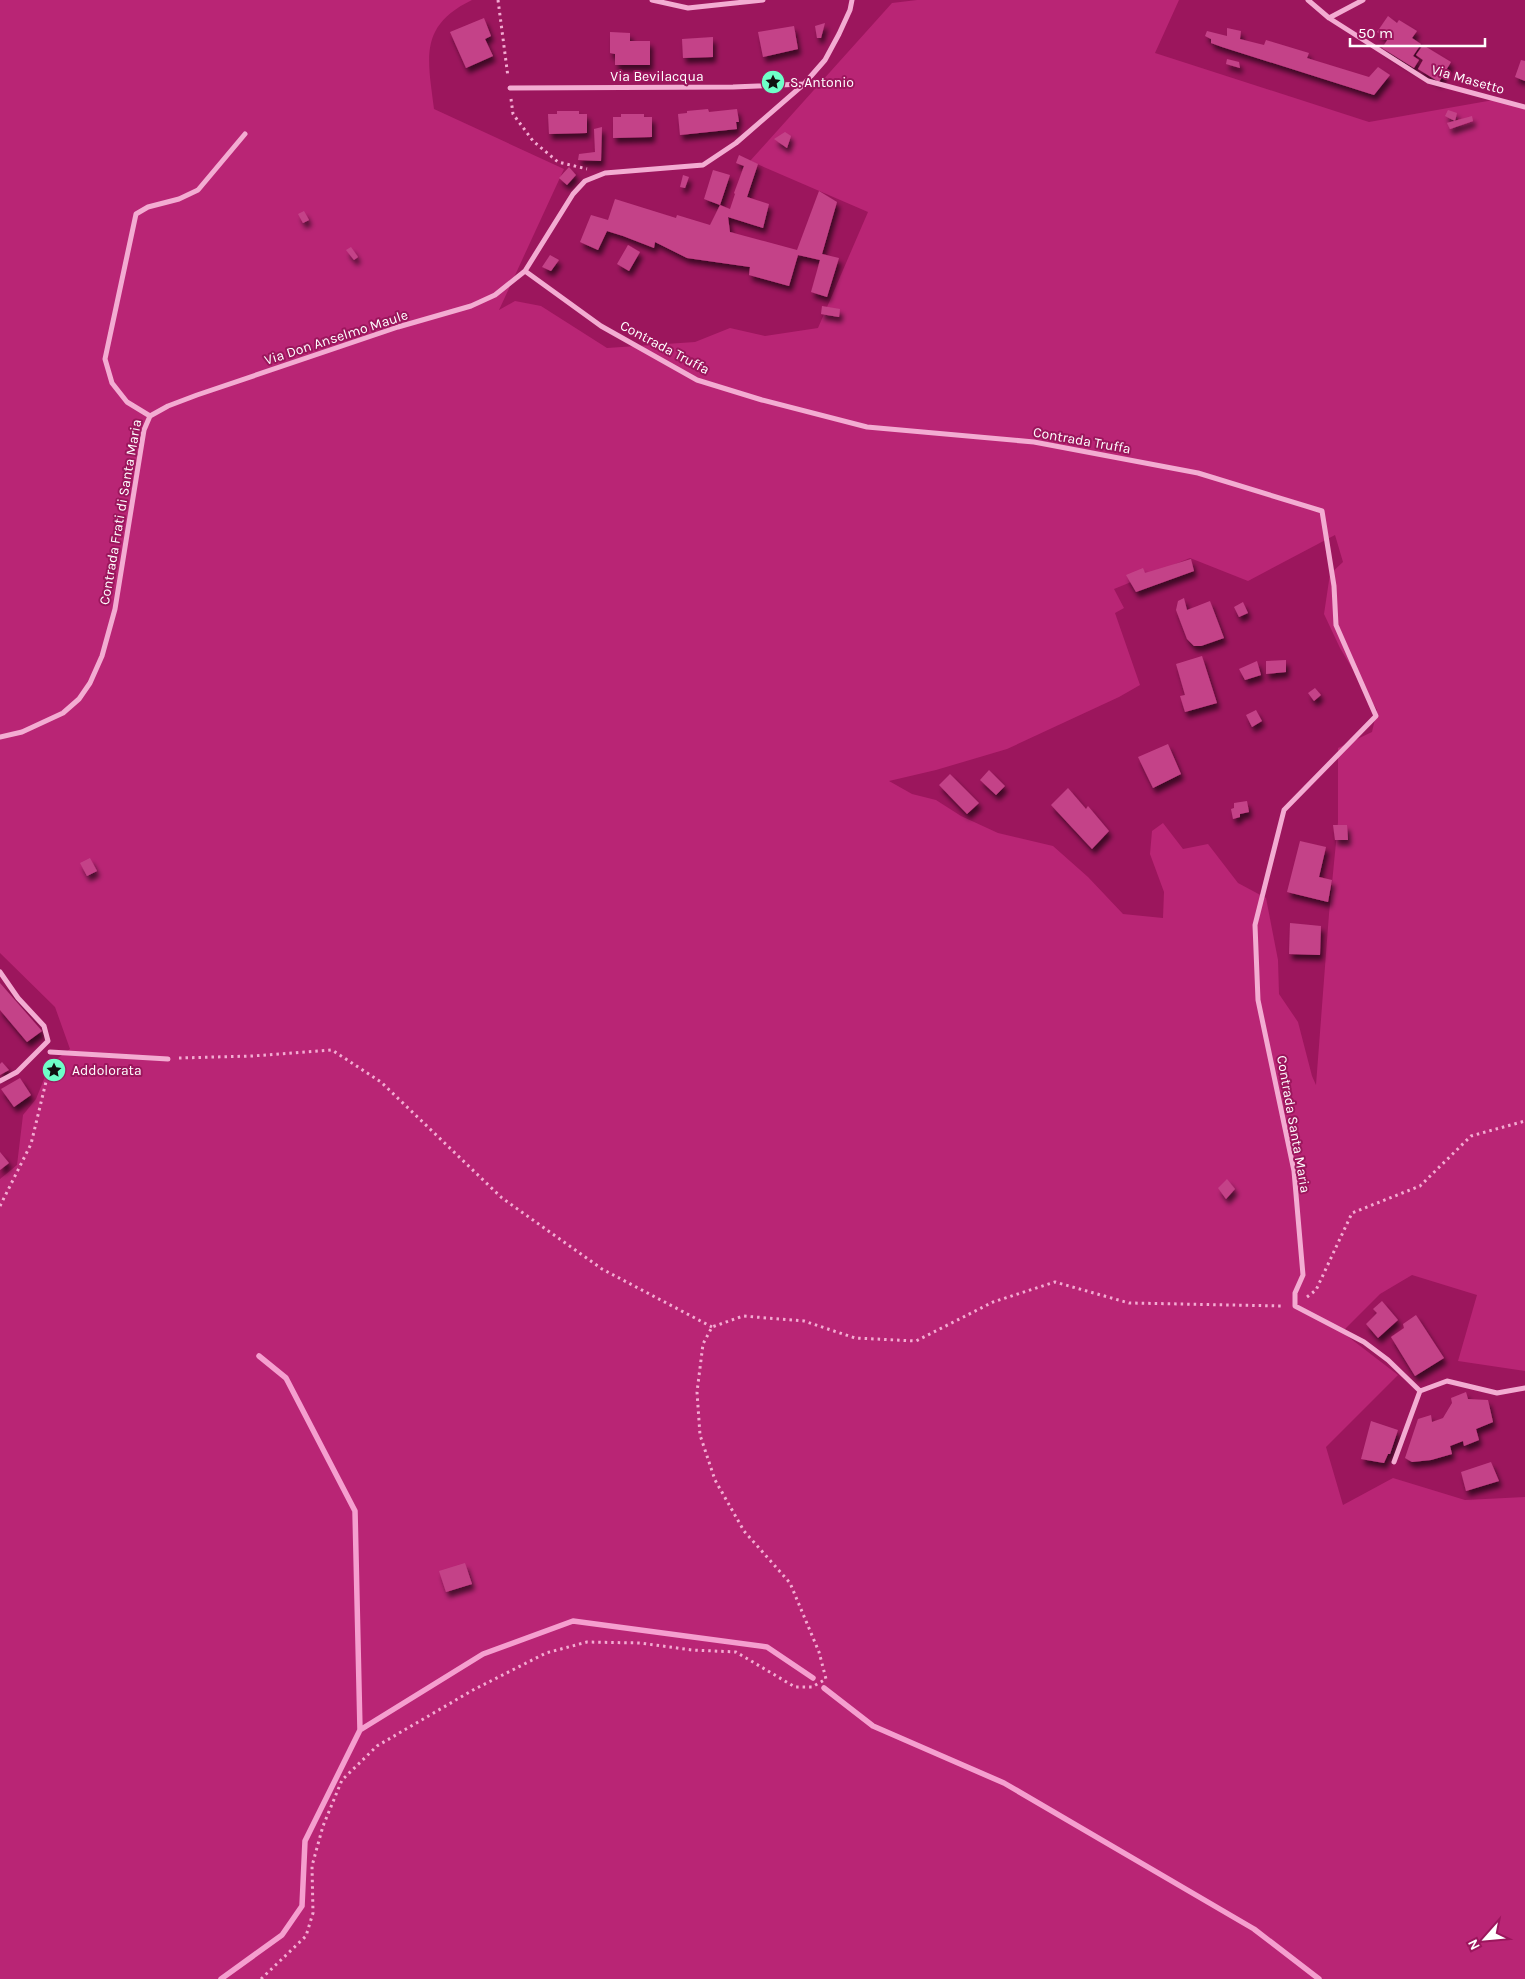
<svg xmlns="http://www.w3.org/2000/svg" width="1525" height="1979" viewBox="0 0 1525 1979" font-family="Karla,sans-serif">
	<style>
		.green { fill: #b92575; fill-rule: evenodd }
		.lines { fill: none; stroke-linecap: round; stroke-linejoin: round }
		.stream { stroke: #f59fcf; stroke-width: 5.5 }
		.building { fill: #c44388; filter: url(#shadow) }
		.path { stroke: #f3acd2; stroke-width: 3; stroke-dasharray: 2.5 4; stroke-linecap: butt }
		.street { stroke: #f3acd2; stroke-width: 5 }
		.labels { text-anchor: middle; stroke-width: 4; stroke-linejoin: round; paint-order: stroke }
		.street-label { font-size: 14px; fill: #fff; stroke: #9c165d }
		.poi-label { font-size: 14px; fill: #fff; stroke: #9c165d; text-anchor: start }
	</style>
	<defs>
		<filter id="shadow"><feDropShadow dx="3" dy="5.5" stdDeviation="2.5" flood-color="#0009"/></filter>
	</defs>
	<rect width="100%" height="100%" fill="#9c165d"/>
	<path class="green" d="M0,0H472C418,26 428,59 434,109L564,169L499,310L515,301L541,306L607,348L695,342L730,328L765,336L818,328L868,212L750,161L892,3L917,0H1179L1155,53L1369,122L1499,99L1525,108V1371L1458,1361L1477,1295L1412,1275L1380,1294L1342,1332L1398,1375L1326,1447L1343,1505L1393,1478L1465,1500L1525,1497V1979H0V1179L17,1165L23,1115L36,1099L50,1064L70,1049L55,1007L0,953ZM1335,535L1343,562L1330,574L1324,614L1340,648L1377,710L1372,732L1338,748V822L1329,914L1316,1085L1312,1076L1298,1022L1279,994L1278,960L1266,898L1238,883L1208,844L1183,849L1163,823L1152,831L1150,854L1164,892L1163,918L1123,914L1088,877L1053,846L998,833L961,816L936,800L912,794L889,781L936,770L1007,749L1119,697L1140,685L1115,613L1124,608L1114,589L1190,558L1248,581Z"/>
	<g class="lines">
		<path class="stream" d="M259,1356L286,1378L355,1511L360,1730
			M824,1688L873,1726L1004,1783L1254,1929L1319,1979
			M221,1979L282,1935L302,1906L305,1841L360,1730L483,1654L573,1621L767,1647L813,1678"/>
	</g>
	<path class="building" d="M1388,16L1397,23L1399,20L1417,31L1412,38L1421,44L1413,56L1419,60L1414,68L1382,48L1388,39L1377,32Z
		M484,18L491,36L485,39L493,56L466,68L450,32Z
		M825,23L821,38H817L815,26Z
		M794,26L798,49L763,57L758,32Z
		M1227,28L1241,31L1240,39L1264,45L1266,40L1309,53L1307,58L1369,77L1378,67L1390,75L1374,95L1222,47L1211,43V39L1205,36L1207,31L1227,36Z
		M610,32L630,33V41H650V65H615V54L610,53Z
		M713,37V57L683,58L682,39Z
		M1423,45L1451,62L1439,82L1418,69L1423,60L1416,55Z
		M1227,59L1239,62L1240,68L1226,64Z
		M1521,60L1525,61V81L1515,77Z
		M708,109L709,112L737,109L739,122H736L737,129L680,135L678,114L687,113V111Z
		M1448,110L1457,113L1455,121L1445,116Z
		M557,111H579V114H587V133L549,134L548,114H557Z
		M621,114H644V117H652V137L613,138V117H621Z
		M1472,116L1473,121L1450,129L1447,123Z
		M602,127L601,161L578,160L579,154L595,152L594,129Z
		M785,132L791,136L787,148L774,139Z
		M739,155L758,164L747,197L769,204L763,228L728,217L730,232L797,250L819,191L837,202L822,254L839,258L827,297L811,292L820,260L798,255L789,286L749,275L750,267L687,258L655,242L654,248L623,236L607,231L598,250L580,242L591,215L608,220L615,199L676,218L677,215L710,225L720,205L730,209L735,194L734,193L744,166L736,163Z
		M569,167L576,175L567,185L559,178Z
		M713,170L730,175L720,205L704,199Z
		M683,175L689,177L685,188L680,187Z
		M304,211L309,220L303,223L298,214Z
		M628,245L640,252L629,271L617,264Z
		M351,247L358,257L354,260L346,250Z
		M550,255L559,260L551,271L542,267Z
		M822,306L840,309L839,317L821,314Z
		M1191,559L1194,571L1136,592L1126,575L1143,568L1145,573Z
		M1184,598L1187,610L1210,601L1224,638L1201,646H1194L1187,639L1176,610L1178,601Z
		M1243,602L1248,613L1239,617L1234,607Z
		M1202,656L1217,703L1185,712L1180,696L1185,695L1176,664Z
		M1286,660V672L1266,674V661Z
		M1257,661L1261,675L1245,680L1239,669Z
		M1315,688L1321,695L1314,701L1308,693Z
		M1256,710L1262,721L1252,727L1246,715Z
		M1168,744L1181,774L1153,788L1138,757Z
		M989,770L1005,786L996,795L980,780Z
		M950,774L979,803L967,814L939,785Z
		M1068,788L1086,809L1088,806L1109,831L1092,849L1051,805Z
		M1247,801L1249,812L1240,814V817L1233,819L1231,809L1234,808V803Z
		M1333,825H1347L1348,840H1335Z
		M1300,841L1326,847L1319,877L1332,880L1328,902L1287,892Z
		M90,858L97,871L87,876L80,863Z
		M1290,923L1321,926L1320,955L1289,954Z
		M0,983L42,1031L27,1042L0,1010Z
		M2,1062L9,1070L0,1075V1064Z
		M20,1078L31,1095L14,1107L1,1089Z
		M0,1152L9,1163L0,1170Z
		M1227,1179L1235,1189L1226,1199L1218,1188Z
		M1382,1301L1398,1320L1378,1338L1366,1324L1377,1313L1373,1309Z
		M1416,1315L1444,1358L1415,1376L1391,1337L1404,1328L1403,1324Z
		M1466,1392L1468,1399L1488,1400L1493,1422L1476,1429L1479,1440L1464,1446L1463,1441L1450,1446L1452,1454L1431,1460L1412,1462L1405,1458L1418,1419L1431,1415L1432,1422L1443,1418L1452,1403L1451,1398Z
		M1371,1421L1398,1430L1390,1454H1388L1384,1463L1361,1459Z
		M1491,1462L1499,1481L1466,1491L1461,1472Z
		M465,1563L472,1584L446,1592L439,1571Z"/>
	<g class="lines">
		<path class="path" d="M498,0L508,77
			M511,99L513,114L533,141L558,162L587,169
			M179,1058L252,1056L332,1050L381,1082L502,1198L602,1269L712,1327
			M0,1206L31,1144L51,1061
			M1307,1297L1316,1290L1352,1213L1420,1186L1471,1136L1525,1121
			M261,1979L306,1936L313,1913L312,1866L323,1826L342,1780L377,1746L473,1690L546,1653L587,1642L640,1643L692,1650L736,1652L795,1687H812L826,1679L819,1652L790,1583L744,1531L715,1480L700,1435L697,1392L703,1344L712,1327L743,1316L804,1321L855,1338L916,1341L993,1302L1055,1282L1129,1303L1284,1306"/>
		<path class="street" d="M652,0L688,8L763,0
			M1308,0L1329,18L1428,81L1525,107
			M1329,18L1363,0
			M510,88L733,87L803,84
			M525,271L601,326L697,380L762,400L867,427L1034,442L1198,473L1322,511L1334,586L1336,625L1376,716L1284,810L1255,925L1258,1000L1294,1171L1303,1275L1295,1293V1306L1364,1342L1388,1360L1420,1391
			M150,416L168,406L197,395L398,327L471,306L495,295L525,271L573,194L585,181L605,173L703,165L736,143L804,84L825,60L839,34L850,10L852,0
			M150,416L127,402L112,383L105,359L136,214L148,207L179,199L198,190L245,134
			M0,737L22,732L63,713L79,699L90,683L102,656L115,609L144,430L150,416
			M0,972L18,998L44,1026L48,1041L17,1072L0,1081
			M50,1052L168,1059
			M1420,1391L1447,1381L1497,1393L1525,1388
			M1394,1462L1420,1391"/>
	</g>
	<defs>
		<g id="sight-disc" transform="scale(1.25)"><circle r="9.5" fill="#6effc8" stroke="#9c165d"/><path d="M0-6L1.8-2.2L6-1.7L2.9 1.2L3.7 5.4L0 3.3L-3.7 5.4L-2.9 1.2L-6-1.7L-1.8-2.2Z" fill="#111"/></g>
	</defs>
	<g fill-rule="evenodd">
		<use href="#sight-disc" x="773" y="82"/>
		<use href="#sight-disc" x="54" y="1070"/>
	</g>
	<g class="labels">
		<g class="street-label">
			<text x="657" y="81">Via Bevilacqua</text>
			<text transform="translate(1468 79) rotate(16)" y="5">Via Masetto</text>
			<text transform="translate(336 337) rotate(-18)" y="5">Via Don Anselmo Maule</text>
			<text transform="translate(665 347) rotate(28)" y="5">Contrada Truffa</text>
			<text transform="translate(1082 440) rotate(10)" y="5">Contrada Truffa</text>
			<text transform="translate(120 512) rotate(-80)" y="5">Contrada Frati di Santa Maria</text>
			<text transform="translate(1294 1124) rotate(80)" y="5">Contrada Santa Maria</text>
		</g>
		<g class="poi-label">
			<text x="790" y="87">S. Antonio</text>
			<text x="72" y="1075">Addolorata</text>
		</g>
	</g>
	<g transform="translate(1485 1939) rotate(243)" stroke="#9c165d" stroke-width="4" paint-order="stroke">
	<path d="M0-4L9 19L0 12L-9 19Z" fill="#ffffff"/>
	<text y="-8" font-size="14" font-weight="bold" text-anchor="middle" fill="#ffffff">N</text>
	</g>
	<path d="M1350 38v8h135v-8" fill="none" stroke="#ffffff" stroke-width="2.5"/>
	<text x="1358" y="38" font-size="15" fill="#ffffff" stroke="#9c165d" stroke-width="4" paint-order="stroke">50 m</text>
</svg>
